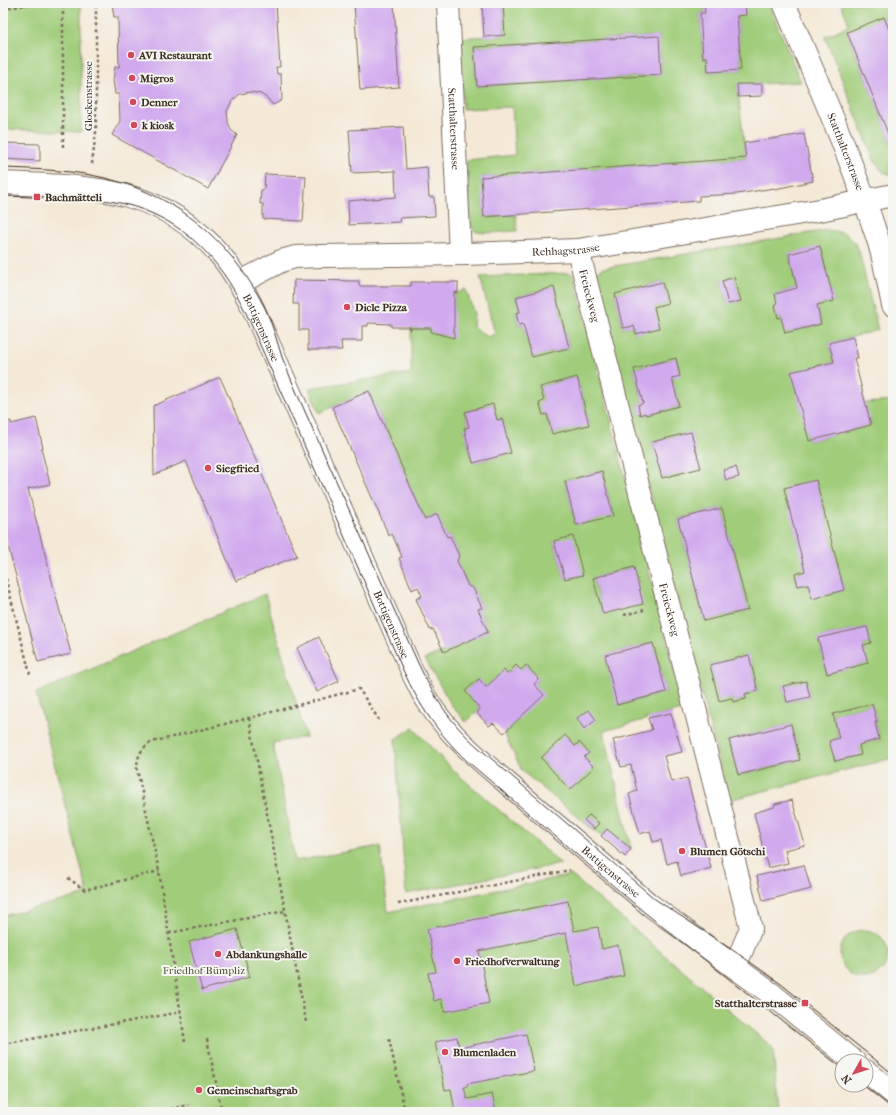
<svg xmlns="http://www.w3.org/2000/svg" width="896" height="1115" viewBox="0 0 896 1115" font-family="'IM FELL French Canon',serif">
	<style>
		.green { fill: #a1cd7a; stroke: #6e7c4c; fill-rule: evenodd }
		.building { fill: #d1aaee }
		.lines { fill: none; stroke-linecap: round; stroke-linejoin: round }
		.street-casing { stroke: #7c6d5f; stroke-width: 24 }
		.secondary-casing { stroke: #7c6d5f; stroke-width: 24 }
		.path { stroke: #7c6d5f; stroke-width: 2.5; stroke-dasharray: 3 3; stroke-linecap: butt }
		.street { stroke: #fff; stroke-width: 22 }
		.secondary { stroke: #fff; stroke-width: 22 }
		.tram { stroke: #3b2a1e; stroke-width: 1 }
		.poi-dot { fill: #d1495b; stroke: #f6f6f2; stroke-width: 1.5 }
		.labels { text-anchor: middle; stroke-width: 4; stroke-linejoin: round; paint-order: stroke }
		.poi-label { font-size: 11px; font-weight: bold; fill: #3b2a1e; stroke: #f6f6f2; text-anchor: start }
		.street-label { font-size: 11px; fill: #3b2a1e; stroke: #f6f6f2 }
		.park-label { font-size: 11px; fill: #545335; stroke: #f6f6f2 }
	</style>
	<rect width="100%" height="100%" fill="#f6f6f2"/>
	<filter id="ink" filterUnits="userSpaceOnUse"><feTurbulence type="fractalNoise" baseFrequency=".025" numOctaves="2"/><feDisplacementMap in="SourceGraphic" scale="8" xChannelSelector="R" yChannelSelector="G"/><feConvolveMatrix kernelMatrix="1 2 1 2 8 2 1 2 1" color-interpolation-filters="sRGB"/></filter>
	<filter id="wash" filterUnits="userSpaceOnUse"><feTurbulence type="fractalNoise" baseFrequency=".012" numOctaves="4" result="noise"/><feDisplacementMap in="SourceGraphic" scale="16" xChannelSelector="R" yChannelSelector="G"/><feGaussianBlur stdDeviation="0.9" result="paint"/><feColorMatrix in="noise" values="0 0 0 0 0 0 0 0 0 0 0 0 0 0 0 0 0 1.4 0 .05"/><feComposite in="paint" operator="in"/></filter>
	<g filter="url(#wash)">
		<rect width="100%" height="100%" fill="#f4e9d7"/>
		<path class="green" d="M3,3H81V132L3,129Z
			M503,3H704L705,13H700L703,57H707L708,72L741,70L737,16L745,3H768L801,82L737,85L746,158L482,177L484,217L516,215L517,231C507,231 483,235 475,231C471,228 471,223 470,219L467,160L515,155L512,107L463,109L459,38L505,35ZM659,36L661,75L477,86L474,47Z
			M841,3H893V39L884,17L847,33L893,146V175L883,172L874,160L825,37L849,25Z
			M828,230C847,233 850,233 859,251L878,330L829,343L834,362L792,372L809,441L871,425L865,403L893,401V758L729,800L595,279L597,272L603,268ZM820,247L834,301L817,305L821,324L785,333L781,317L778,318L775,305L777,304L775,294L797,288L789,254ZM734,277L740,301L728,304L722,281ZM662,282L668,303L654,307L636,334L634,326L623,328L615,294ZM676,358L680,375L672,378L679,406L646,415L645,413L640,415L638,405L643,403L634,369ZM691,432L700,468L662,478L652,442ZM736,467L739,477L726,480L724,470ZM816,480L844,590L812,598L808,584L798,586L795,574L805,571ZM722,508L748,610L704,621L678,519ZM867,627L871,643L863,645L867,663L827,674L818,638ZM749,655L758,691L745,694L746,699L733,702L732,698L719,700L710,665ZM806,681L810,697L787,702L783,686ZM872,704L877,722H875L879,738L881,739L859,745L861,755L835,761L830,741L839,738L833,714ZM791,724L800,760L738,775L729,740Z
			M568,273L572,274L575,280L684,709L604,731L631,849L607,829L601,836L522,771L504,733L534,684L539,679L526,665L521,670L516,665L507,674L486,687L478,679L466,691L480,709L466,722L452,706L425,659L488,632L478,609L482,608L473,588L468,586L457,561L459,555L451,536L447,537L437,514L425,520L369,391L319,413L309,388L411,373V328H431V332L453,337L454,292L458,293L466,289L474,314L473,327L488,337L495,334L480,277ZM554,287L569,348L532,357L523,324L519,325L516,313L520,312L516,297ZM577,377L589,424L552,434L547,414L543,415L540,403L544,401L540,387ZM493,404L497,420L502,419L511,453L473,463L464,429L469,427L465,412ZM602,471L613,515L576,525L565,481ZM554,541L583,575L565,579ZM633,567L603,614L593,578ZM653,643L666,692L618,705L605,655ZM565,736L575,746L579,742L584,757L594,767L570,789L541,759Z
			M265,594L306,737L273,743L295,861L380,846L388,912L571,875L773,1048L778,1112H3V916L84,895L87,890L36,693Z
			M413,728L454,771L561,864L406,894L395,739Z
			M840 954a24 24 0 1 1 48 0a24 24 0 1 1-48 0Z"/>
		<g id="blocks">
			<path class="building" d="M112,3H227V7L276,3L280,67H276L277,74H281L282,100L273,105L268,99L261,94L251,92L240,94L232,101L227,111L228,122L231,130L237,135L208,189L112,135L120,121L119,94H115L113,80L115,67H119L118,17H114Z
				M354,3H394L399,87L360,90Z
				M482,3H503L505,35L484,37Z
				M704,3H745L746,15L737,16L741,70L708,72L707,57L703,58L700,13H705Z
				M884,17L893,39V146L847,32Z
				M659,36L661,75L477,86L474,47Z
				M737,84H762V96L738,97Z
				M403,127L406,169L427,167L429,197H434L435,216L399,218L400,222L349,225L348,201L396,197L395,171L352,173L349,130Z
				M804,134L813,181L775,189L774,188L737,194L699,196V201L484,217L481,177L746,158L744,143Z
				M3,143L40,144V161L3,159Z
				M265,174L306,176L303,221L263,219V204H260L261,190H264Z
				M820,246L834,301L817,305L821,324L785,333L781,317L778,318L775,305L777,304L775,294L797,288L789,254Z
				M734,277L741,301L728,304L722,281Z
				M294,280L359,281V286H411V282H458V293L454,292V338L431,332V328H411L410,331V327H391V324L368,323V326H362V341H341L342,350H308V330H299V304H293Z
				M662,282L668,303L654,307L659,328L636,334L634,326L623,328L615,294Z
				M554,287L569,348L532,357L523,324L519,325L516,313L520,312L516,297Z
				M853,337L858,358H854L871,425L809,441L791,372L834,362L829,343Z
				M676,358L680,376L672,378L679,406L646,415L645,413L640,415L638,405L643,403L634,369Z
				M220,377L297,556L236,581L186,461L154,475L153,406Z
				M577,377L589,425L552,434L547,414L543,415L539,403L544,401L540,387Z
				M369,391L425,520L437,514L447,537L450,536L459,556L457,561L468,586L473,588L482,608L478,609L488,632L444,652L433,629L430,630L416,599L422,596L418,587L412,590L399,558L402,557L392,534L389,536L332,407Z
				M493,404L497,420L502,419L511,453L473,463L464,428L469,427L465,412Z
				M36,418L43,448H41L50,484L28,489L71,654L38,662L3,526V423L11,421V424Z
				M691,432L701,468L662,478L652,442Z
				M736,467L739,477L726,480L723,470Z
				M602,471L613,516L576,525L565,481Z
				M816,480L844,590L812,599L808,584L798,586L795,574L805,571L784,488Z
				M722,508L748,610L704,621L678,519Z
				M573,536L583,575L565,579L554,541Z
				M634,567L643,604L603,614L593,578Z
				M867,627L871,643L863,645L868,663L827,674L818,638Z
				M319,637L339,681L317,692L297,648Z
				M653,643L666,692L617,705L605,655Z
				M749,655L758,691L745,694L746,699L733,702L732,698L719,701L710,665Z
				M516,665L521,670L526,665L539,679L534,684L544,695L504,733L493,723L489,726L477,713L480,709L465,691L479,679L486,687L504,670L507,674Z
				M806,681L810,697L787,702L783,686Z
				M872,704L877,722H875L879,739L859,745L861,755L835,761L829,741L839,738L833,714Z
				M589,710L596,720L584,729L577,718Z
				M671,713L682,752L664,756L671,782L687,778L711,868L681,876L677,861L667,864L661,840L653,842L650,831L640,834L629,794L637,791L631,765L621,767L613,740L652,730L648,718Z
				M791,724L800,760L738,775L729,740Z
				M565,735L575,746L579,742L589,753L584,757L594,767L570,790L541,758Z
				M792,800L805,845L785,850L788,863L768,868L754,813L774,807L775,804Z
				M589,815L599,823L594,829L584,820Z
				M607,829L631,849L625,857L601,836Z
				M804,865L811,889L763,901L757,876Z
				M568,901L574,931L598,927L602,949L618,945L624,976L576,986L566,933L479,951L489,1003L444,1012L441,999L434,1001L428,973L436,972L427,929Z
				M237,929L250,977L202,990L189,942Z
				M526,1034L534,1071L467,1084V1087H464L467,1099L492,1094L496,1112H455L451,1089L445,1090L435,1042L457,1037L459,1048Z"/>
		</g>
	</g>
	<g filter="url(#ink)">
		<use href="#blocks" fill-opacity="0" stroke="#7c6d5f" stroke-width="1"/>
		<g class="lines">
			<g class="street-casing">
				<g id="street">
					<path id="s1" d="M448,3L460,254"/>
					<path id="s2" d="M784,3C817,81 852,159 878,240C885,261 888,284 893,305"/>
					<path id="s3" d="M578,250L751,928L735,967"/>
					<path id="s4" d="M239,283L281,261L295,257L321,256L466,254L578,250L820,210L893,195"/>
				</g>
			</g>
			<g class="secondary-casing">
				<g id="secondary">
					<path id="s5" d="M3,183C89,187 161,185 221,256C234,272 244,290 253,308L415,678C419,685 422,693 427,700C443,726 464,746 487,766L650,905L773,995L854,1061"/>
					<path d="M866,1071L893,1093"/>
				</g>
			</g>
			<path class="path" d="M3,9L36,3
				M63,147V3
				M92,164L96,132V3
				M3,567L30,674
				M624,615L644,610
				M249,718L306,1022
				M68,878L85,890L159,871
				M398,904L570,870
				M169,933L285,911
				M207,1039L222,1112
				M389,1039L405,1112
				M185,1042L159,871L137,769C137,756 141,748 152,742L249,718L359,689L379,720
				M3,1044L181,1012
				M153,1112L189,1105"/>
			<use href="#street" class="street"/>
			<use href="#secondary" class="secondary"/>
			<path class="tram" d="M3,168C32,169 62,170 91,175C171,190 228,236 265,308C272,323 277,341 282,357C290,377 298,396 307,416L418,663C434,697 450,723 479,748L655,899L740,955L781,984L893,1074
				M3,196C34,197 64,198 95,201C100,201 105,200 110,201C176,212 218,254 246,313L403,670C420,707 437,732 467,761L644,912L842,1068
				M863,1085L893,1109"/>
		</g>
	</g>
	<g class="poi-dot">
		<circle cx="131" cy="55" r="4"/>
		<circle cx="132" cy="78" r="4"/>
		<circle cx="133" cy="102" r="4"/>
		<circle cx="134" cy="125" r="4"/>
		<rect x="33" y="193" width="8" height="8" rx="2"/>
		<circle cx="347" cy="307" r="4"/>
		<circle cx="208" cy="468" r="4"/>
		<circle cx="682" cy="851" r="4"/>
		<circle cx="218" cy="954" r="4"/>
		<circle cx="457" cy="961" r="4"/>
		<rect x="801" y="999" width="8" height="8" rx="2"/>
		<circle cx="445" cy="1052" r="4"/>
		<circle cx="199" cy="1090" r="4"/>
	</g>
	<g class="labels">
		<g class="poi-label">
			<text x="139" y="59">AVI Restaurant</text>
			<text x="140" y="82">Migros</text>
			<text x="141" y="106">Denner</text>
			<text x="142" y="129">k kiosk</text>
			<text x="45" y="201">Bachmätteli</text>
			<text x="355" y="311">Dicle Pizza</text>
			<text x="216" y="472">Siegfried</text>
			<text x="690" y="855">Blumen Götschi</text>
			<text x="226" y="958">Abdankungshalle</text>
			<text x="465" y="965">Friedhofverwaltung</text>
			<text x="797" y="1007" text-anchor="end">Statthalterstrasse</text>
			<text x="453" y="1056">Blumenladen</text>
			<text x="207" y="1094">Gemeinschaftsgrab</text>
		</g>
		<g class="street-label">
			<text transform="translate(88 96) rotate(-90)" y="4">Glockenstrasse</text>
			<text dy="4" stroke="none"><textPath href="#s1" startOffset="126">Statthalterstrasse</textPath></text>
			<text dy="4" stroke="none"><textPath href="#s2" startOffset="161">Statthalterstrasse</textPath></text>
			<text dy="4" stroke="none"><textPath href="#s4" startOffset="333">Rehhagstrasse</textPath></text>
			<text dy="4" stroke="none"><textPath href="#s3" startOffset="47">Freieckweg</textPath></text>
			<text dy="4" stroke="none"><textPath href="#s5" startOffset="321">Bottigenstrasse</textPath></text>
			<text dy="4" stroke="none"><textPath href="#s3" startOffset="371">Freieckweg</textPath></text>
			<text dy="4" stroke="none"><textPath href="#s5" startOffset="645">Bottigenstrasse</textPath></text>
			<text dy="4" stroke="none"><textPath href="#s5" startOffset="981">Bottigenstrasse</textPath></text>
		</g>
		<g class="park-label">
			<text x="204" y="974">Friedhof Bümpliz</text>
		</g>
	</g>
	<rect width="896" height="1115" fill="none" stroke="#f6f6f2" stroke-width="16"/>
	<g transform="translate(854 1073) rotate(231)"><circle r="19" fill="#f6f6f2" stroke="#aba49d"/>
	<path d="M0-3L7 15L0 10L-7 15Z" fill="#d1495b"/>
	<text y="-6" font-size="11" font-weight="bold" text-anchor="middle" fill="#3b2a1e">N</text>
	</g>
</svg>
